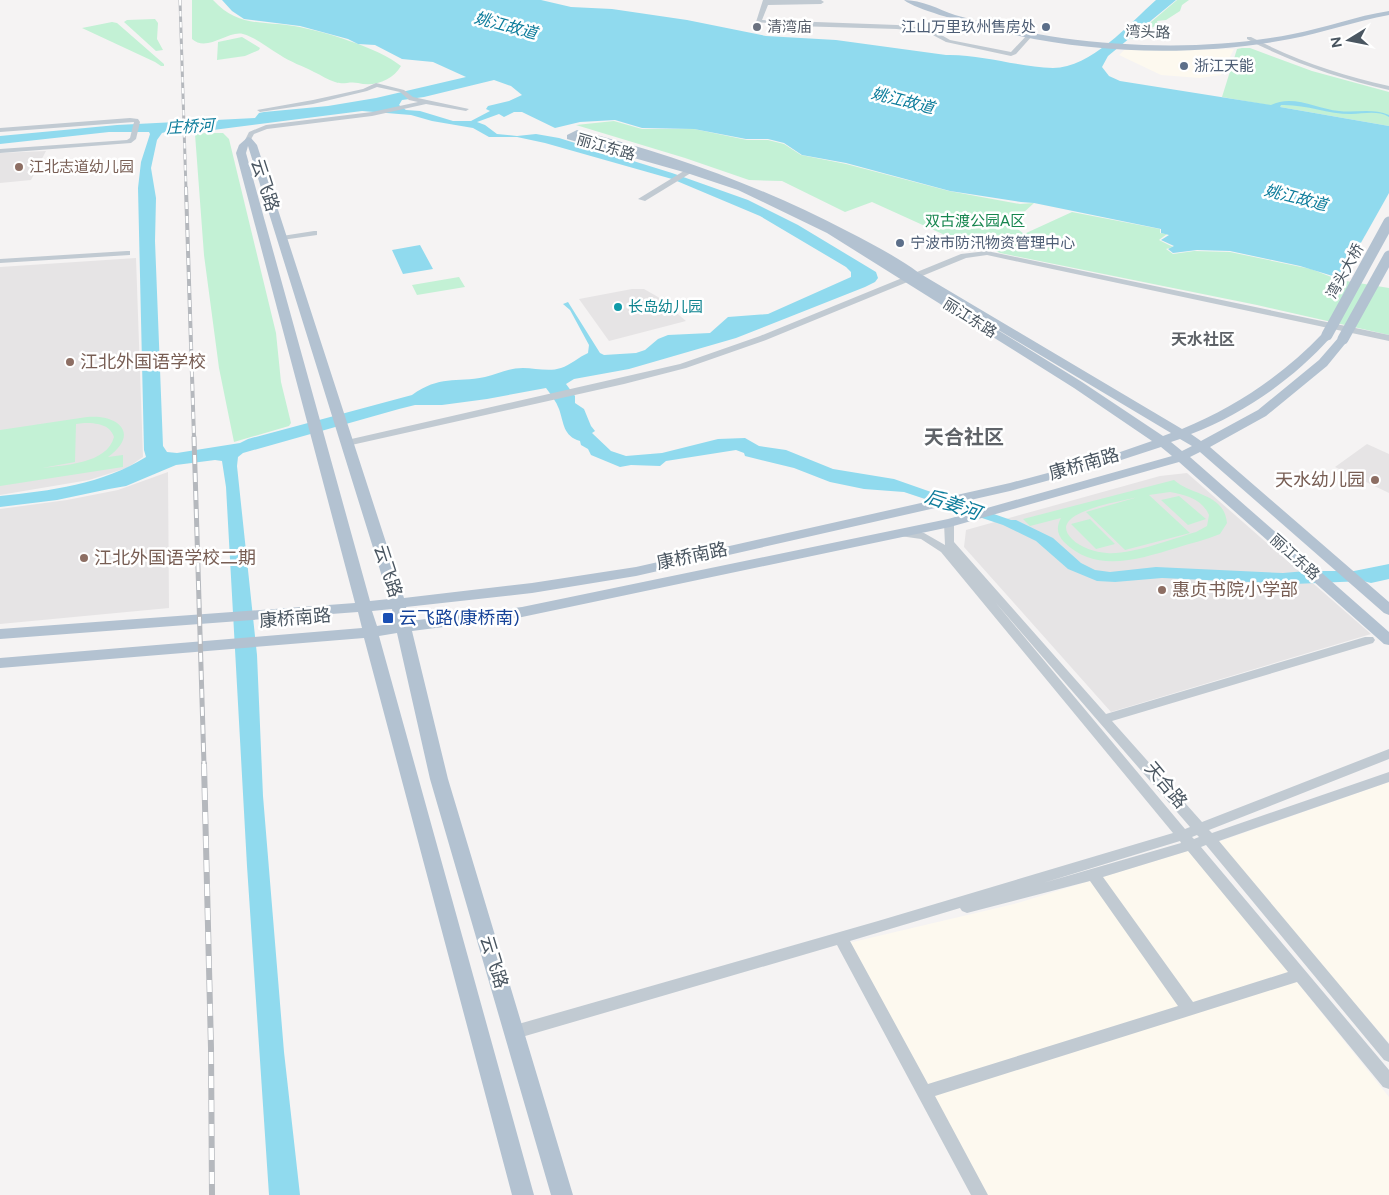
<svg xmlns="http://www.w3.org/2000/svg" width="1389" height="1195" viewBox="0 0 1389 1195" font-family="Figtree,'Noto Sans SC',sans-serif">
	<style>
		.commercial { fill: #fdf9ef }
		.education { fill: #e6e4e5 }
		.green { fill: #c3f1d5; fill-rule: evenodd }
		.water { fill: #90daee; fill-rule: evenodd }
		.pier { fill: #f5f3f3 }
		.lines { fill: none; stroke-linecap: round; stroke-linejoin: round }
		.minor { fill: #c1cad2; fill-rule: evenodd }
		.major { fill: #b3c2d1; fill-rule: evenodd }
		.rail-far3-casing { stroke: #b5b8bd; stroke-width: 3 }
		.rail-far2-casing { stroke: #b5b8bd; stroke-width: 4 }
		.rail-far1-casing { stroke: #b5b8bd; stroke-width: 5 }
		.rail-casing { stroke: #b5b8bd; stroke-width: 6 }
		.rail-far3 { stroke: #fff; stroke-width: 2; stroke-dasharray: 5.5; stroke-linecap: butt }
		.rail-far2 { stroke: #fff; stroke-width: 2.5; stroke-dasharray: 7; stroke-linecap: butt }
		.rail-far1 { stroke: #fff; stroke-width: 3; stroke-dasharray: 9; stroke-linecap: butt }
		.rail { stroke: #fff; stroke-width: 4.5; stroke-dasharray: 12; stroke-linecap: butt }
		.major-bridge { stroke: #b3c2d1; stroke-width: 11 }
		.worship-dot { fill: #6b7280; stroke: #fff; stroke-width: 2 }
		.service-dot { fill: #5c6f8a; stroke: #fff; stroke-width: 2 }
		.education-dot { fill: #8d6e63; stroke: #fff; stroke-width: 2 }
		.culture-dot { fill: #0f9aa8; stroke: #fff; stroke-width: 2 }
		.transit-dot { fill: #1a4fb4; stroke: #fff; stroke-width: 2 }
		.labels { text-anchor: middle; stroke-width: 5; stroke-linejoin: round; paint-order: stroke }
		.far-worship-label { font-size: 15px; fill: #5b616d; stroke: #fff; text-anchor: start }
		.far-service-label { font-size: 15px; fill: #4e5e75; stroke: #fff; text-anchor: start }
		.far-street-label { font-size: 15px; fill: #4a5661; stroke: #fff }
		.far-education-label { font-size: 15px; fill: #785e54; stroke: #fff; text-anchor: start }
		.far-park-label { font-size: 15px; fill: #17864f; stroke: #fff }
		.far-culture-label { font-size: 15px; fill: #0d838f; stroke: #fff; text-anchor: start }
		.far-water-label { font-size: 16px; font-style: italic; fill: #0c7c9b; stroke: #fff }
		.far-quarter-label { font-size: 16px; font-weight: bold; fill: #5f6368; stroke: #fff }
		.street-label { font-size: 18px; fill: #4a5661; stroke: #fff }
		.education-label { font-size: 18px; fill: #785e54; stroke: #fff; text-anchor: start }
		.transit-label { font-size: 18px; fill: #164399; stroke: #fff; text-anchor: start }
		.water-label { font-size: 19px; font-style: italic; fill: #0c7c9b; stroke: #fff }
		.quarter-label { font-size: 20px; font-weight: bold; fill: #5f6368; stroke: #fff }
	</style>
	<rect width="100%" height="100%" fill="#f5f3f3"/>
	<path class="commercial" d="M1126,48L1171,50L1234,49L1221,75L1200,78L1161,75L1119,55Z
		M1389,782V1043L1215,843Z
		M1191,850L1389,1097V1195H973L840,945L1014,904Z"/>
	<path class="education" d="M46,151L31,180L0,183V153Z
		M136,258L143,457L127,468L89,480L0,495V267Z
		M632,289H644L658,297L686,321L609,341L579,299Z
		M1367,444L1389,454V493L1335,467Z
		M168,472L169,608L0,624V509L67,500L118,490Z
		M1187,473L1371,634L1111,712L964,547L966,530L1160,476Z"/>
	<path class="green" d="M192,0H213C238,27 261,21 294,26C323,31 379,48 401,66C392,81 374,87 358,83C350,81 342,85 335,82C328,80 321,75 314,72C303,66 290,62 280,55C268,48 257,38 243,34C228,30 207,53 192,39Z
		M1177,0H1189L1182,5L1180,11L1166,20L1157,21L1158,24L1145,32L1142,38L1131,39Z
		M155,19L158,23L157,39L163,50L156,51L124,22L127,20Z
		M112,22L117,23L164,64V66H161L155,62L82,28Z
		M242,37L260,48L259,50L245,56L217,60L218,42Z
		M1242,48H1250L1312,71L1389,92V126L1222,97L1237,49Z
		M614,121L642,129H694L747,140H768L784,144L801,155L846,164L949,191L1020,204L1034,203L1011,224L1024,234L1072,212L1160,229V233L1167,234L1159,240L1173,247L1166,249L1173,254L1194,251L1230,252L1311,269L1334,278L1389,286V335L1257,305L1000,253L994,250L995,246H971L958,241L872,202L845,212L782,181L749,180L685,158L576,125Z
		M205,133H223L229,139L276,333L281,382L291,423L289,426L234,442L219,368L204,255L195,134Z
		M459,277L465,287L417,295L412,285Z
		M87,417C119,414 140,434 108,457L123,455V467L0,486V430ZM84,423C96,423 110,424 114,437C107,464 64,465 42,468L75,462L76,424Z
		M1174,480C1192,496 1224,493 1227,523L1220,534C1206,540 1191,543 1176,548C1139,559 1096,574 1064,542C1057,534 1056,527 1061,518L1030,526L1023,519ZM1170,492C1186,495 1202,499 1209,515L1207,526L1196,532C1172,539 1131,555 1107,553C1095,552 1081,548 1072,539C1044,512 1124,501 1138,497L1086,512L1125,550L1190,533L1149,495Z
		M1179,496L1206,519L1188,525L1161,500Z
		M1090,519L1115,544L1096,549L1071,524Z"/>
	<path class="water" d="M222,0H541L571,7L612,9L687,20L766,36L836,40L946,55C982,54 1017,67 1053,68C1091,68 1129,24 1156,0H1176L1108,56L1102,67L1109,76L1120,81L1271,105C1293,94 1317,109 1339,111C1356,113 1373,108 1389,115V117C1377,110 1364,114 1351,114C1327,114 1305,104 1281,105L1280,107L1389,126V285L1336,277L1300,266L1230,251L1197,250L1173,253L1168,249L1174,246L1161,240L1169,235L1161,233V229L1034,203L1021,202L950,191L846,163L802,155L784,143L768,139H746L694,129L642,128L615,120L580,122L555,128L522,112H514L504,117L499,114L477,122L485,125L497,134L517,136L536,134L559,138L672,173L748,200L798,225L876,272L878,278L875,282L865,287L736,338L629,369L574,379L566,384L575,396V403L584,409L591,426L595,431L592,433L611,451L626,456L662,453L718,439L745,438L759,446L786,450L833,469L894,479L1011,520H1016L1053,538L1081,563L1095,570L1110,572L1156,567L1283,573L1306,571H1354L1389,564V579L1371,583L1363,581L1294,584L1162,578L1115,582L1097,581L1068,569L1036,541L1003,525L904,492L864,489L830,482L794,468L745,456L744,453L736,450L666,461L660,466L631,465L620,467L591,455L588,449L581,445L580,441C563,436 564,423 559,409C556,401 551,395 546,388L487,399L442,405H415L399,409L243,453L238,457L237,466L257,655L263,796L284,1052L300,1195H269L247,866L226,487L222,461L215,460L176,465L126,486L109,489L57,500L0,507V496C50,491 103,484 146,457L144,450L138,188L141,162L150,134L149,132H109L0,144V136L117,125L255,118L259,113L264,112L328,106L376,98L466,77L433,62L402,59L375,45L358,44L348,39L300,26L244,19L232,11ZM494,80L511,86L522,95L509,101L488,106L486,109L490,111L471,121H453L420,111L406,110L399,105L402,100L424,97ZM362,111L411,115L432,121L473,128L489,137H517L545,143L672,179L760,216L846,267L851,272V277L768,314L728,317L710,333L668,335L658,339L645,350L636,353L604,355L600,353L568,302L563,304L570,310L589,345L588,353C579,357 570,365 561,368C549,372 535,368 523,368C509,368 498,374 485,377C455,383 440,375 412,395L248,439L240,443L177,453L167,452L163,446L155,241L156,198L151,168L157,140L162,133L170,131L213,130Z
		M420,245L433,269L403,274L392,250Z"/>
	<path class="pier" d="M1389,193V288L1340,280Z"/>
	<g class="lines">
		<path class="minor" d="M763,0H821L824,2L821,4L768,5L762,20L897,25L931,29L950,40L1011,52L1028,34L1033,35L1016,54L1011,56L946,42L929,33L897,29L795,26L756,22Z
			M1247,37H1251C1295,60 1341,75 1389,86V90C1339,78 1292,63 1247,39Z
			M376,83L404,90L413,97L469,109L466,111L426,104L372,116L267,129L254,134L250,141L245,140L249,132L266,125L372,112L418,102L409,100L400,92L377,87L367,91L313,104L260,112L257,110L313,100L363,89Z
			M130,118L138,119L140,122L136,139L131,143L0,153V149L127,140L130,138L134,122L0,132V128Z
			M692,166L699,168L645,201L638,199Z
			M314,231H317V235L282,240L278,238L282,236Z
			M127,251H130V255L0,263V259Z
			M987,251L1389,335V341L987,255L966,258L766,340L686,368L624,384L347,446L342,443L347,440L680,364L760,336L961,254Z
			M949,520L954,523V542L1106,714L1365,637H1373L1375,640L1373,643L1112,721L1202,822L1389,749V759L1209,830L1212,833L1389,772V782L1219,841L1389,1044V1062L1384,1060L1206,845L1201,847L1389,1070V1089L1383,1087L1297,982L935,1096L988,1195H971L837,945L515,1039L510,1037L507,1032L510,1027L515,1025L878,921L1173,833L941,552L921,539L900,536L895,533L900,530L924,533L945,545L944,523ZM995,602L1190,827L1185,829ZM1197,835L1199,837L1194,839L1192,837ZM1180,841L1181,843L1043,883ZM1188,851L1288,972L1193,1002L1103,877ZM1090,881L1178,1006L928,1084L850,941L960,908L962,911L967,913Z"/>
		<path class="major" d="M904,0C922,0 938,9 955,15C990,25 1026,33 1062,38C1138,48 1218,49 1293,34C1325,28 1356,16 1389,11V15C1355,21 1323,33 1290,39C1189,58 1078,54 979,26C961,21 917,10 904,0Z
			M577,130C671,154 761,186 847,231C872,244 896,256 919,273L1182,429C1236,407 1283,375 1323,333H1331L1333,335L1331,337C1292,380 1245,413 1191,434L1201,441L1258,410L1319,360L1339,337H1347L1349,339L1327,366L1266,416L1210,447L1389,602V615L1384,613L1200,452L1190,457L1389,632V645L1384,644L1179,462L950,527L522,617L412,631L448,779L573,1195H551L430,779L397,633L379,636L534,1195H512L364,638L0,668V658L362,628L358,612L0,639V629L355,603L236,153L239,145L248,137L251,138L257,145L404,598L532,583L636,567L1010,483L1100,459L1152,441L1074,388L827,233L738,190L687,173L567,139V135ZM248,146L389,599L370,601L246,153ZM970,313L1171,433L1163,436L1082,382ZM1180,439L1192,446L1182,451L1171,442ZM1161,447L1172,456L948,519L522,607L410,621L406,607L532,593L636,576L1010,491L1109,464ZM392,609L395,623L377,626L372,611Z"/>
		<g class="rail-far3-casing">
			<path id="rail-far3" d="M180,0L186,190"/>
		</g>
		<g class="rail-far2-casing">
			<path id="rail-far2" d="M186,188L194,438"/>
		</g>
		<g class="rail-far1-casing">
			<path id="rail-far1" d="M194,437L204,765"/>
		</g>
		<g class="rail-casing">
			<path id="rail" d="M204,764L211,1048L212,1195"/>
		</g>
		<use href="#rail-far3" class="rail-far3"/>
		<use href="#rail-far2" class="rail-far2"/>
		<use href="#rail-far1" class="rail-far1"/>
		<use href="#rail" class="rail"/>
		<path class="major-bridge" d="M1327,335L1389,222
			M1343,339L1389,256"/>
	</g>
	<circle class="worship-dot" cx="757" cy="27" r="5"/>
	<g class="service-dot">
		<circle cx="1046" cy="27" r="5"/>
		<circle cx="1184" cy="66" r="5"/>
		<circle cx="900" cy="243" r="5"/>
	</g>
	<g class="education-dot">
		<circle cx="19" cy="167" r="5"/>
		<circle cx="70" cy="362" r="5"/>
		<circle cx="1375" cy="480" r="5"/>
		<circle cx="84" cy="558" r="5"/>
		<circle cx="1162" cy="590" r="5"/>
	</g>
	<circle class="culture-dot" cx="618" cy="307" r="5"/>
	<rect class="transit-dot" x="382" y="612" width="12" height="12" rx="2.5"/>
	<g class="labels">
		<g class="far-worship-label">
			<text x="767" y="32">清湾庙</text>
		</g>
		<g class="far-service-label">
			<text x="1036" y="32" text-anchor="end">江山万里玖州售房处</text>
			<text x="1194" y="71">浙江天能</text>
			<text x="910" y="248">宁波市防汛物资管理中心</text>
		</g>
		<g class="far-street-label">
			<text transform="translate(1148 32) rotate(2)" y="5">湾头路</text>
			<text transform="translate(606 147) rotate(16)" y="5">丽江东路</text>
			<text transform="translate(1345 271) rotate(-61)" y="5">湾头大桥</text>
			<text transform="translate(970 318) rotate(32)" y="5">丽江东路</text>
			<text transform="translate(1295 557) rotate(42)" y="5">丽江东路</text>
		</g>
		<g class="far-education-label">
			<text x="29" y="172">江北志道幼儿园</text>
		</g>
		<g class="far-park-label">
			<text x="975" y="226">双古渡公园A区</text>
		</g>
		<g class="far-culture-label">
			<text x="628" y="312">长岛幼儿园</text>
		</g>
		<g class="far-water-label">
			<text transform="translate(506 25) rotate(15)" y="6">姚江故道</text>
			<text transform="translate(903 100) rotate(14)" y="6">姚江故道</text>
			<text transform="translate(190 126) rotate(-3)" y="6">庄桥河</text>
			<text transform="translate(1296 197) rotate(14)" y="6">姚江故道</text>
		</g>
		<g class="far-quarter-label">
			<text x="1203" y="345">天水社区</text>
		</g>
		<g class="street-label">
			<text transform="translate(265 185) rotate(72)" y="6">云飞路</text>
			<text transform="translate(1084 464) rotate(-16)" y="6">康桥南路</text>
			<text transform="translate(692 556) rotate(-12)" y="6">康桥南路</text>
			<text transform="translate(388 571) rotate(72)" y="6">云飞路</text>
			<text transform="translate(295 618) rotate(-5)" y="6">康桥南路</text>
			<text transform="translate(1166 785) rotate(50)" y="6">天合路</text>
			<text transform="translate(494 962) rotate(73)" y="6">云飞路</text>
		</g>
		<g class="education-label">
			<text x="80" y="368">江北外国语学校</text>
			<text x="1365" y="486" text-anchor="end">天水幼儿园</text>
			<text x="94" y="564">江北外国语学校二期</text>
			<text x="1172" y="596">惠贞书院小学部</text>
		</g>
		<g class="transit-label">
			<text x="399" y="624">云飞路(康桥南)</text>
		</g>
		<g class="water-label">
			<text transform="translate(953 504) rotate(19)" y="7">后姜河</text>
		</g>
		<g class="quarter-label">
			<text x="964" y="444">天合社区</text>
		</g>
	</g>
	<g transform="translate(1349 40) rotate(260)" stroke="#ffffff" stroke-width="4" paint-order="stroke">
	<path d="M0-4L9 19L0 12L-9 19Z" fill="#4a5661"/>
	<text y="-8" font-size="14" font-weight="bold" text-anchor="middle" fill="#4a5661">N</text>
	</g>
</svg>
